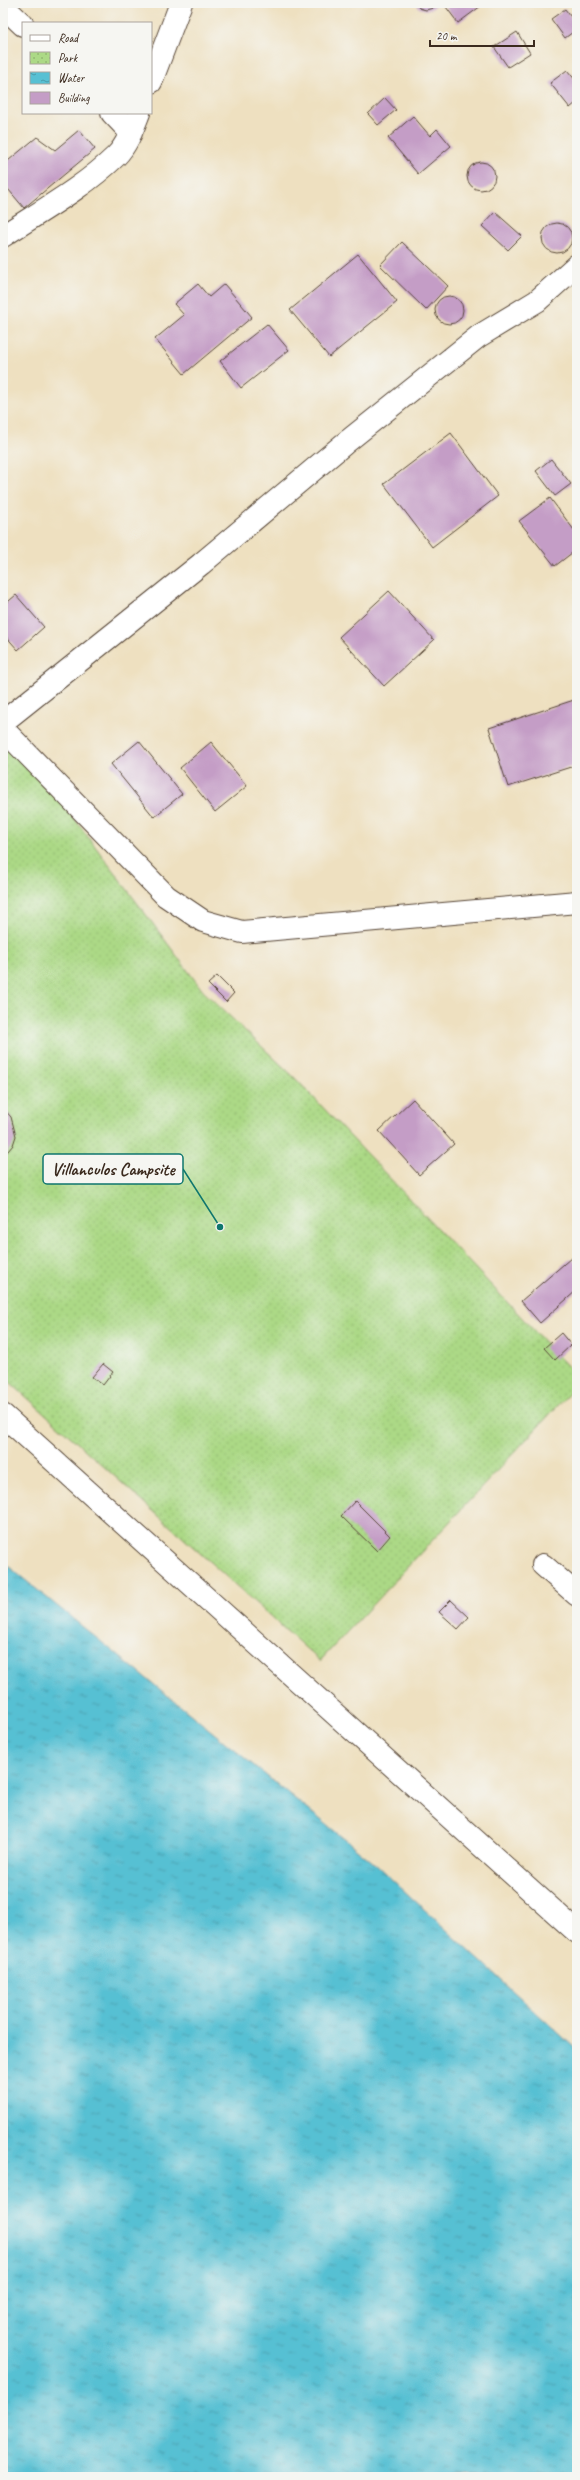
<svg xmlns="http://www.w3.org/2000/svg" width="580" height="2480" viewBox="0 0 580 2480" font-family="Caveat,sans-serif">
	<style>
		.park { fill: url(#park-dots); stroke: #748252 }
		.water { fill: url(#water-ripples); stroke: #497578 }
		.building { fill: #c49dc6 }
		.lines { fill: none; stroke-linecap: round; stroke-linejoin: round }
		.street-casing { stroke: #564536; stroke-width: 24 }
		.street { stroke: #fff; stroke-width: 22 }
		.leader { fill: none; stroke: #0f766e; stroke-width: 1.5 }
		.callout-dot { fill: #0f766e; stroke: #f6f6f2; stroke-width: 1.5 }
		.callout { fill: #f6f6f2; stroke: #0f766e; stroke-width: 1.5 }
		.callout-label { font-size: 18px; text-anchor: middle; font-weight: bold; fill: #3b2a1e }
	</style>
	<defs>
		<pattern id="park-dots" width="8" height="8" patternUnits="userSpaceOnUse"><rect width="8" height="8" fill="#acd986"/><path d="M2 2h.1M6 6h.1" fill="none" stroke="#95ba73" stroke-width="1.8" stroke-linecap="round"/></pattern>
		<pattern id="water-ripples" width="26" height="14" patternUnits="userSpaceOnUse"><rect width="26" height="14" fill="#57c0d3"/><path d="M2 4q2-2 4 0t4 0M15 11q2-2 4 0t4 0" fill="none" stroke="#499cab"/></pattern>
	</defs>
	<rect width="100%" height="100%" fill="#f6f6f2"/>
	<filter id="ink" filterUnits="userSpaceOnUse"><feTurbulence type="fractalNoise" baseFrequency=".025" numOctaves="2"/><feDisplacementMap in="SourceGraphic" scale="8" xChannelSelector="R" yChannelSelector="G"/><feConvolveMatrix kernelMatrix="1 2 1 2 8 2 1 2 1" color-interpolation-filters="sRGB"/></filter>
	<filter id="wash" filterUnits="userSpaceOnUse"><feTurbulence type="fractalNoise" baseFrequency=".012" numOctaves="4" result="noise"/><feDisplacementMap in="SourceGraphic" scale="16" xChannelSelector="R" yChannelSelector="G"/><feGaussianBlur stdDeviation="0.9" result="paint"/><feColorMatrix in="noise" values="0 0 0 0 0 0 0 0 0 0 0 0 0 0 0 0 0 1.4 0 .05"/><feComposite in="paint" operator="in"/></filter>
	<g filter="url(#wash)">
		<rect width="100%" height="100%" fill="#eee0c0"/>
		<path class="park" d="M3,723L203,991L295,1078L577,1376V1385L320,1661L3,1376Z"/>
		<path class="water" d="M3,1562L374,1863L577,2050V2477H3Z"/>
		<g id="blocks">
			<path class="building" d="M416,3H437L433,8L426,10L419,8Z
				M443,3H485L458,23Z
				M565,9L577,25V29L565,38L551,19Z
				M517,32L530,53L508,67L494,47Z
				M567,70L577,82V102L570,108L550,83Z
				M385,98L396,110L378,125L368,114Z
				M413,116L430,136L437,129L451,146L418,174L388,138Z
				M79,130L95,149L24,208L3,183V165L37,137L55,150Z
				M467 176a14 14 0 1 1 28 0a14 14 0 1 1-28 0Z
				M495,212L522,236L508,250L482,226Z
				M542 238a15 15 0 1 1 30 0a15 15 0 1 1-30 0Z
				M402,242L448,286L426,310L380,265Z
				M358,254L397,302L329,357L290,310Z
				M198,284L209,297L224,284L252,317L184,374L155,339L184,315L174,304Z
				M435 310a14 14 0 1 1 28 0a14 14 0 1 1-28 0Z
				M267,324L289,350L241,388L220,361Z
				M451,433L498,496L432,547L384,484Z
				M551,459L571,484L555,496L536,471Z
				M550,498L577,534V549L555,566L519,521Z
				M389,591L434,640L384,686L339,637Z
				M16,595L44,627L18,650L3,633V606Z
				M577,699V765L508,787L489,728Z
				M139,741L182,794L154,817L111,764Z
				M211,742L247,786L215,812L180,768Z
				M217,976L234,993L226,1002L208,984Z
				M413,1099L454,1144L419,1175L379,1131Z
				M3,1108L11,1117L16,1136L13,1145L3,1157Z
				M571,1258L577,1264V1290L540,1323L521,1301Z
				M561,1333L571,1345L555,1360L544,1348Z
				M103,1364L113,1372L103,1385L92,1377Z
				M355,1501L390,1536L377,1551L341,1516Z
				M451,1600L469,1617L458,1629L439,1612Z"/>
		</g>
	</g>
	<g filter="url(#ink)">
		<use href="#blocks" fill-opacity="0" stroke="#564536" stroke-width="1"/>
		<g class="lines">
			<g class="street-casing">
				<path id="street" d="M3,6L23,25
					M151,82L181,3
					M112,113L131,133
					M3,236C41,211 83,188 116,156C127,145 133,128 139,113
					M3,722L201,564L344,444L479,336L537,301L577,265
					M3,729L166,896L203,921L242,932L577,902
					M3,1415L577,1932
					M543,1565L577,1595"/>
			</g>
			<use href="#street" class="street"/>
		</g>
	</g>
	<path class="leader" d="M220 1227L183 1169"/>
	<circle class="callout-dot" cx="220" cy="1227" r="4"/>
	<rect class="callout" x="43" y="1154" width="140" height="30" rx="4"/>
	<g class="callout-label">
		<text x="113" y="1175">Villanculos Campsite</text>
	</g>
	<rect width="580" height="2480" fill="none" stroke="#f6f6f2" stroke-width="16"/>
	<rect x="22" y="22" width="130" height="92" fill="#f6f6f2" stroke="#aba49d"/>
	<rect x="30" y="35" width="20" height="6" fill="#ffffff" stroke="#aba49d"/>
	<text x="58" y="42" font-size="12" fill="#3b2a1e">Road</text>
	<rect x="30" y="52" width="20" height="12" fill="url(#park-dots)" stroke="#aba49d"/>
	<text x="58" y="62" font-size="12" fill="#3b2a1e">Park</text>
	<rect x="30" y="72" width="20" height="12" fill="url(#water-ripples)" stroke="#aba49d"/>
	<text x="58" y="82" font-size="12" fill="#3b2a1e">Water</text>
	<rect x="30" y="92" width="20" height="12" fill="#c49dc6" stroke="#aba49d"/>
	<text x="58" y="102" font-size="12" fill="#3b2a1e">Building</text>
	<path d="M430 40v6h104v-6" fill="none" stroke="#3b2a1e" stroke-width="2"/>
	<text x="436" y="40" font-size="12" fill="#3b2a1e" stroke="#f6f6f2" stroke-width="3" paint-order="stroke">20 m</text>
</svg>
